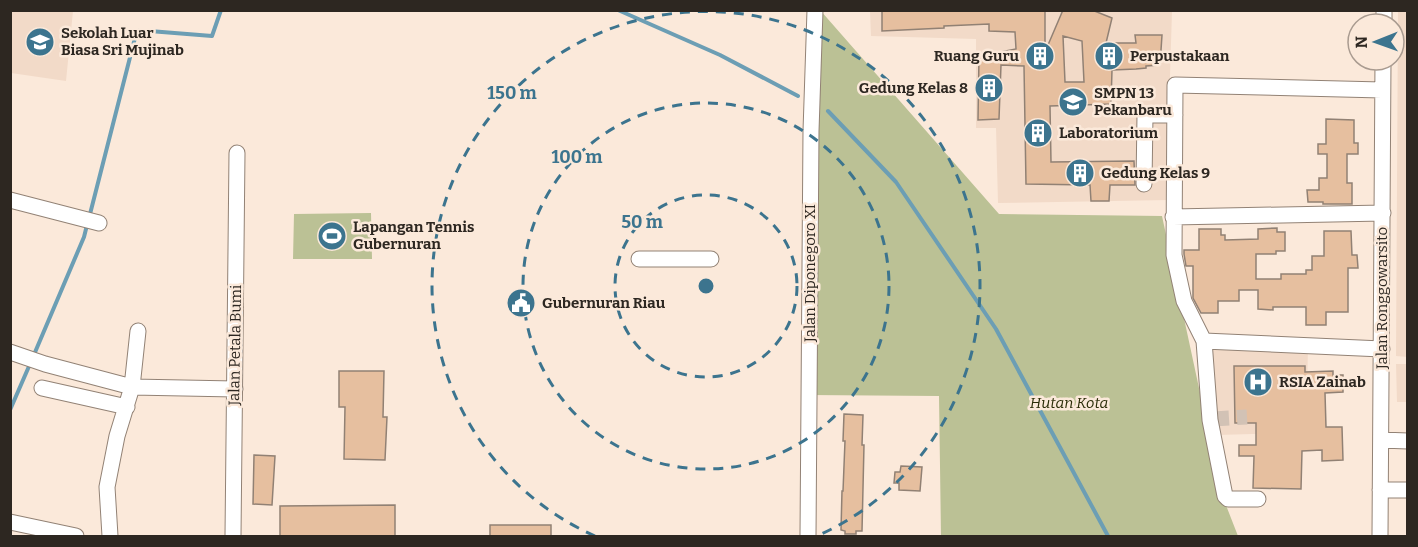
<svg xmlns="http://www.w3.org/2000/svg" width="1418" height="547" viewBox="0 0 1418 547" font-family="Bitter,serif">
	<style>
		.built { fill: #f2dac8 }
		.green { fill: #bbc195 }
		.lines { fill: none; stroke-linecap: round; stroke-linejoin: round }
		.stream { stroke: #6c9eb4; stroke-width: 4 }
		.building { fill: #e6bf9f; stroke: #918174; stroke-width: 1.5; fill-rule: evenodd }
		.minor-tunnel { stroke: #d2c2b5; stroke-width: 15; stroke-dasharray: 15 8; stroke-linecap: butt }
		.minor-casing { stroke: #928275; stroke-width: 17 }
		.minor { stroke: #fff; stroke-width: 15 }
		.ring { fill: none; stroke: #3c748e; stroke-width: 3; stroke-dasharray: 10 8 }
		.labels { text-anchor: middle; stroke-width: 5; stroke-linejoin: round; paint-order: stroke }
		.poi-label { font-size: 15px; font-weight: bold; fill: #2d2721; stroke: #fbe9da; text-anchor: start }
		.street-label { font-size: 15px; fill: #2d2721; stroke: #fbe9da }
		.park-label { font-size: 15px; font-style: italic; fill: #2b2d08; stroke: #fbe9da }
		.centre { fill: #3c748e; stroke: #fbe9da; stroke-width: 3 }
		.ring-label { font-size: 18px; text-anchor: middle; font-weight: bold; fill: #3c748e; stroke: #fbe9da; stroke-width: 5; stroke-linejoin: round; paint-order: stroke }
	</style>
	<rect width="100%" height="100%" fill="#fbe9da"/>
	<path class="built" d="M1407,10L1408,357L1396,356L1398,11Z
		M10,11H73L66,81L11,73Z
		M870,11H1172L1170,76L1169,200L998,203L996,128H976V39L871,36Z
		M1208,346L1308,347L1306,435L1252,434L1217,435Z
		M1396,364H1407V402H1397Z"/>
	<path class="green" d="M820,10L999,214L1162,216L1222,495L1238,536H941L939,396L808,395Z
		M371,213L372,259H293L294,214Z"/>
	<g class="lines">
		<path class="stream" d="M618,10L720,55L798,96
			M828,111L896,182L996,329L1108,536
			M89,218L137,30L212,36L221,10
			M33,357L84,237L87,225
			M10,410L30,364"/>
	</g>
	<path class="building" d="M882,10H1045V52L1063,10H1092L1112,18L1106,43H1136L1135,35H1162L1160,65L1146,66V68L1136,69L1112,70L1111,104L1050,106L1051,162L1134,161L1135,185H1110L1109,201H1091L1090,185L1026,184L1024,66L1001,65L999,119L978,120L979,56L1016,49L1015,32L989,31V24L944,26V28L882,31ZM1063,36L1082,41L1084,82H1065Z
		M1326,119L1354,120V143H1358V154H1347V183H1352V204H1323V202H1308L1307,190H1319V178H1327V154H1318V144H1326Z
		M1277,228V232H1285V251H1276V254H1256V279H1281V274H1306V270H1312V256H1324V231H1351L1352,255H1357L1358,268H1348V312H1326V325H1306V307H1273V310L1258,309V290H1239V301H1218V313H1201L1193,298V266H1186L1184,254V250H1199V229H1221V235H1225V240L1258,239V229Z
		M1234,366H1305V372L1333,371V375H1343V392L1325,393L1326,427H1342L1343,460L1322,461V450L1302,451L1301,489L1253,488L1254,456H1239V445H1256V423H1235Z
		M339,371H384L383,417H387L385,460L344,459L345,407H339Z
		M844,414L863,415L862,445H864L862,531H856V534H845V531L841,530L842,491H843L845,441H843Z
		M254,455L275,456L272,505L253,504Z
		M901,466L922,467L920,491L899,490V483H894L895,472H900Z
		M395,505V537H280V506Z
		M490,525H551V537H490Z"/>
	<g class="lines">
		<path class="minor-tunnel" d="M1214,419L1247,417"/>
		<g class="minor-casing">
			<path id="minor" d="M1384,24V10
				M1144,184L1145,115H1175
				M10,200L99,223
				M1173,217L1383,213
				M639,259H711
				M1204,341L1382,349
				M10,352L45,364L132,387L235,389
				M42,388L127,407
				M1381,440L1408,441
				M1380,490H1408
				M1258,499H1228L1225,496L1210,420L1204,341L1184,301L1174,255L1175,85L1382,90
				M10,522L76,536
				M110,536L107,487L117,436L132,387L138,331
				M233,536L237,153
				M808,536L811,131L815,10
				M1380,536L1383,60"/>
		</g>
		<use href="#minor" class="minor"/>
	</g>
	<g class="ring">
		<circle cx="706" cy="286" r="91"/>
		<circle cx="706" cy="286" r="183"/>
		<path d="M595 536A274 274 0 1 1 817 536"/>
	</g>
	<defs>
		<g id="school-disc" transform="scale(1.5)"><circle r="9.5" fill="#3c748e" stroke="#fbe9da"/><path d="M0-5L7-2L0 1L-7-2ZM-4 1L0 2.5L4 1V4Q0 6-4 4Z" fill="#fff"/></g>
		<g id="building-disc" transform="scale(1.5)"><circle r="9.5" fill="#3c748e" stroke="#fbe9da"/><path d="M-4-6H4V6H1V3H-1V6H-4ZM-2.5-4.3h1.7v1.8h-1.7ZM.8-4.3h1.7v1.8H.8ZM-2.5-1h1.7V.8h-1.7ZM.8-1h1.7V.8H.8Z" fill="#fff"/></g>
		<g id="stadium-disc" transform="scale(1.5)"><circle r="9.5" fill="#3c748e" stroke="#fbe9da"/><path d="M0-5a6.5 5 0 1 0 0 10a6.5 5 0 1 0 0-10ZM-3.5-1.8h7v3.6h-7Z" fill="#fff"/></g>
		<g id="civic-disc" transform="scale(1.5)"><circle r="9.5" fill="#3c748e" stroke="#fbe9da"/><path d="M-.6-6.5H3V-4.5H.6V-3L4-1V1h2V6H-6V1h2V-1L-.6-3ZM-1.2 2.5V6h2.4V2.5Z" fill="#fff"/></g>
		<g id="hospital-disc" transform="scale(1.5)"><circle r="9.5" fill="#3c748e" stroke="#fbe9da"/><path d="M-5-5h3v3.5h4V-5h3V5h-3V1.5h-4V5h-3Z" fill="#fff"/></g>
	</defs>
	<g fill-rule="evenodd">
		<use href="#school-disc" x="40" y="42"/>
		<use href="#building-disc" x="1040" y="56"/>
		<use href="#building-disc" x="1109" y="56"/>
		<use href="#building-disc" x="989" y="88"/>
		<use href="#school-disc" x="1073" y="102"/>
		<use href="#building-disc" x="1038" y="133"/>
		<use href="#building-disc" x="1080" y="173"/>
		<use href="#stadium-disc" x="332" y="236"/>
		<use href="#civic-disc" x="521" y="303"/>
		<use href="#hospital-disc" x="1258" y="382"/>
	</g>
	<g class="labels">
		<g class="poi-label">
			<text x="61" y="38">Sekolah Luar<tspan x="61" dy="17">Biasa Sri Mujinab</tspan></text>
			<text x="1019" y="61" text-anchor="end">Ruang Guru</text>
			<text x="1130" y="61">Perpustakaan</text>
			<text x="968" y="93" text-anchor="end">Gedung Kelas 8</text>
			<text x="1094" y="98">SMPN 13<tspan x="1094" dy="17">Pekanbaru</tspan></text>
			<text x="1059" y="138">Laboratorium</text>
			<text x="1101" y="178">Gedung Kelas 9</text>
			<text x="353" y="232">Lapangan Tennis<tspan x="353" dy="17">Gubernuran</tspan></text>
			<text x="542" y="308">Gubernuran Riau</text>
			<text x="1279" y="387">RSIA Zainab</text>
		</g>
		<g class="street-label">
			<text transform="translate(810 273) rotate(-90)" y="5">Jalan Diponegoro XI</text>
			<text transform="translate(1382 298) rotate(-90)" y="5">Jalan Ronggowarsito</text>
			<text transform="translate(235 345) rotate(-89)" y="5">Jalan Petala Bumi</text>
		</g>
		<g class="park-label">
			<text x="1069" y="408">Hutan Kota</text>
		</g>
	</g>
	<circle cx="706" cy="286" r="9" class="centre"/>
	<g class="ring-label">
		<text x="512" y="99">150 m</text>
		<text x="577" y="163">100 m</text>
		<text x="642" y="228">50 m</text>
	</g>
	<rect width="1418" height="547" fill="none" stroke="#2d2721" stroke-width="24"/>
	<g transform="translate(1376 42) rotate(269)"><circle r="28" fill="#fbe9da" stroke="#a99b90" stroke-width="1.5"/>
	<path d="M0-4.5L10 22L0 15L-10 22Z" fill="#3c748e"/>
	<text y="-9" font-size="16" font-weight="bold" text-anchor="middle" fill="#2d2721">N</text>
	</g>
</svg>
